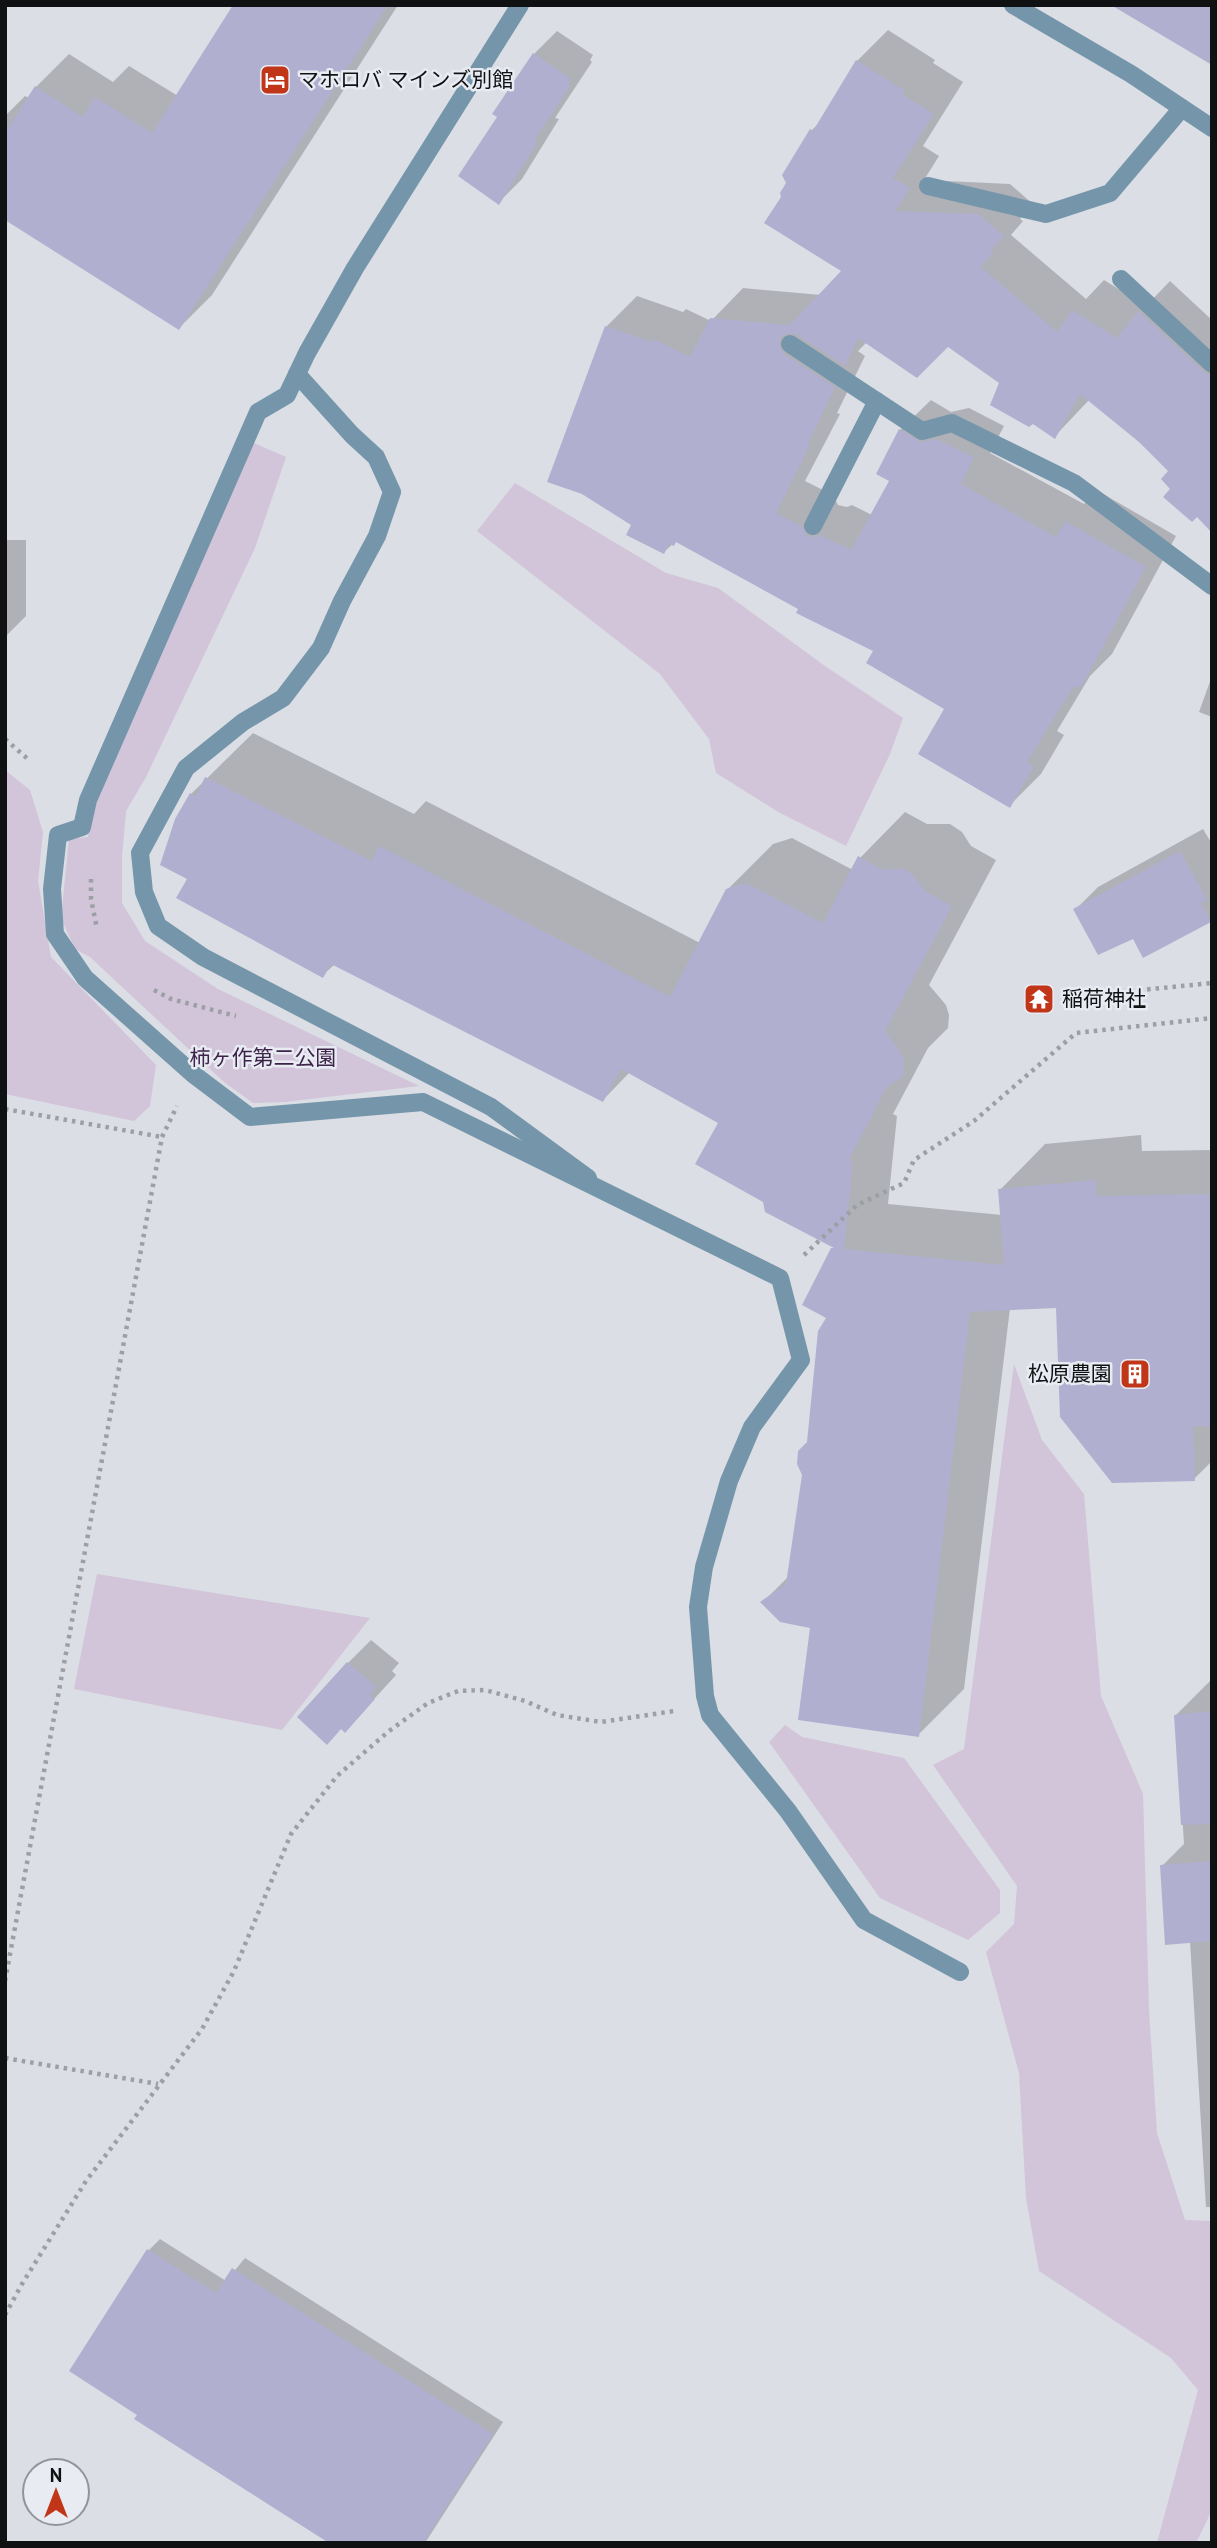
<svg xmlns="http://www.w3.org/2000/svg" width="1217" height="2548" viewBox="0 0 1217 2548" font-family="'PT Sans','Noto Sans JP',sans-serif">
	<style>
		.green { fill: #d2c4d9 }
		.shadow { fill: #0003 }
		.building { fill: #b1afd0 }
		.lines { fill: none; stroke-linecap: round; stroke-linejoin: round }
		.path { stroke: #9c9fa4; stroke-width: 4.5; stroke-dasharray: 3.5 5; stroke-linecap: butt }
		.lane { stroke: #7596aa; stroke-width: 18 }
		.street { stroke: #7596aa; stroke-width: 18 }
		.labels { text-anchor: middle; stroke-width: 5; stroke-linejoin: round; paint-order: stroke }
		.poi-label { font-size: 21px; fill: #101113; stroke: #e8ecf2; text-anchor: start }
		.park-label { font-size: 21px; fill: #3d234a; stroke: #e8ecf2 }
	</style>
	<rect width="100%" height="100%" fill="#dbdee4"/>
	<path class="green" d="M252,442L286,457L255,548L146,777L126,811L122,857V903L145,941L218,989L419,1086L285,1102L253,1103L224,1082L90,957L75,949L61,918L69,839L88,837L95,797Z
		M515,483L666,573L718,588L825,666L903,718L890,754L846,846L780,813L716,773L709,739L660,674L477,531Z
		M5,770L30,790L43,832L38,881L51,957L156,1065L150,1106L134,1121L5,1094Z
		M1014,1364L1042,1440L1084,1494L1101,1696L1143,1794L1149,2010L1157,2133L1185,2220L1212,2221V2510L1196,2543H1157L1198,2390L1171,2358L1039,2271L1026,2198L1019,2073L986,1952L1014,1924L1017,1886L933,1765L964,1749Z
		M97,1574L370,1618L282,1730L74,1689Z
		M785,1725L802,1737L904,1758L1000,1890V1913L968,1940L880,1898L769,1742Z"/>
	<path class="shadow" d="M235,5H398L212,295L179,328L5,218V116L25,96L29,98L36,87L69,54L113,82L129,66L178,96Z
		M888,30L935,60L933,63L963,82L923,146L939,156L924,180L1010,184L1033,204L1020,219L1023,221L1011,235L1086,299L1104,280L1146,306L1170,281L1212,320V516L1172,489L1171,471L1140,441L1089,400L1055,436L1001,383L948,345L867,342L858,351L865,356L837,413L840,414L805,481L833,495L838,505L847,507L852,505L872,515L891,480L900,430L931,400L951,412L969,408L1004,426L990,453L1084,504L1098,491L1176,536L1112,654L1090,676L1057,731L1064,735L1041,774L1010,805L947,709L875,650L677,540L664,552L633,525L606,327L637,296L683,312L686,309L711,321L743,288L821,295L844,270L783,197L812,130L820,122L857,61Z
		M557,31L593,55L590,60L592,62L555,118L559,119L522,179L499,202L500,116L534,54Z
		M5,540H26V616L5,637Z
		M1212,676V717L1199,712Z
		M253,733L414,814L426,801L700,943L727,890L773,844L792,838L853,870L860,858L905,812L927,824H950L962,832L971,846L996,860L929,985L946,1005L949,1015L948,1028L928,1048L893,1114L897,1116L888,1204L1002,1215L1000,1190L1045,1144L1141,1135L1142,1151L1212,1150V1461L1194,1479L1058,1306L1010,1308L964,1689L918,1735L812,1626L763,1602L789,1576L828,1317L832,1249L835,1247L765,1201L721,1123L630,1072L603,1100L335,964L323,975L189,879L191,794Z
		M1203,829L1212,844L1210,921L1134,936L1075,910L1098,887Z
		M371,1640L399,1663L392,1671L396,1675L345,1731L348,1663Z
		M1212,1679V2207H1206L1190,1941L1162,1866L1184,1844L1176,1715Z
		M160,2239L226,2281L245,2258L503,2422L425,2543H332L148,2251Z"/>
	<path class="building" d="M233,5H388L179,330L5,220V133L35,86L83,117L95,97L152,133Z
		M1111,5H1212V65Z
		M533,53L571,79L568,84L570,86L534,141L537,143L499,205L458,176L497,117L492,114Z
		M856,60L905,91L903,95L934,114L893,178L910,188L895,211L978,214L1004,236L990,251L993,253L981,267L1057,332L1072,310L1117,338L1138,311L1204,372L1212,375V533L1197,517L1192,522L1163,497L1170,489L1161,479L1168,471L1139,442L1080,394L1055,439L1033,424L1029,427L990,405L999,383L948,347L917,378L858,338L845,366L796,334H786L780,338V348L784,354L835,387L808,444L810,445L776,513L802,526L807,536L814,537L820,535L851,550L889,481L876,474L899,429L920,442L937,439L974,457L961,484L1056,537L1065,521L1146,567L1081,687H1073L1027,762L1034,766L1010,808L918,754L944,709L866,663L873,651L796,613L798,609L676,542L674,546L669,544L664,554L626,535L631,525L582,494L547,482L605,326L652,342L653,339L690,357L710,318L790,325L841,271L764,223L781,197L780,193L786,183L782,175L810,129L813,131Z
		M205,777L372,861L379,846L670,997L726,889L746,883L823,923L858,856L881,869H904L912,874L925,891L952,906L885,1031L900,1051L904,1061L903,1076L886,1088L849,1160L853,1162L844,1249L1004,1265L998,1189L1096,1180L1097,1196L1212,1194V1426H1193L1195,1481L1112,1483L1060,1417L1056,1308L970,1312L919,1737L798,1720L810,1628L780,1622L760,1602L786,1584L802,1475L797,1464L798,1451L807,1442L818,1331L826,1318L802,1305L831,1248H834L765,1212L763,1202L695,1164L718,1123L621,1069L603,1102L331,964L323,978L176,898L187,879L160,865L175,819L190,793L196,796Z
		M1180,851L1207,900L1201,904L1211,922L1143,958L1133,939L1098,955L1073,909Z
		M347,1662L377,1687L370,1695L375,1699L345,1733L341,1729L327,1745L297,1717Z
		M1212,1711V1824L1181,1825L1174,1715Z
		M1212,1861V1941L1165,1945L1160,1865Z
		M147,2249L216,2293L232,2268L493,2434L423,2543H329L134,2419L137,2415L69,2371Z"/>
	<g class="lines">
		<path class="path" d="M5,739L29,760
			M91,879V899L97,929
			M154,990L171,999L236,1016
			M1071,997L1212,983
			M5,1109L162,1137
			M804,1255L857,1205L904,1183L914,1160L974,1121L1076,1033L1212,1018
			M5,1981L162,1137L177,1106
			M5,2058L158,2084
			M5,2315L22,2284L86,2181L202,2029L234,1971L291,1834L337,1776L389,1731L428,1703L458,1691L485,1690L525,1701L557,1715L601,1722L674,1711"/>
		<path class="lane" d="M928,186L1046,214L1110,193L1182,108
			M1121,279L1212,364
			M297,374L352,435L376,457L392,492L377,536L342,601L321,648L283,698L243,722L186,768L140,853L144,892L158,926L203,957L491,1107L588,1178"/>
		<path class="street" d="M520,5L355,268L307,353L287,395L258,412L88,800L82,827L58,835L52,889L55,934L85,978L193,1074L250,1117L423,1102L780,1278L801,1360L752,1427L729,1481L704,1567L698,1607L705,1696L710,1715L788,1811L864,1920L960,1972
			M1013,5L1131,74L1212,128
			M790,344L922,431L952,423L1074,483L1212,586
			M813,526L877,401"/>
	</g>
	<defs>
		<g id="hotel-square" transform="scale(1.575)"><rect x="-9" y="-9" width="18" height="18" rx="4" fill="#c13619" stroke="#e8ecf2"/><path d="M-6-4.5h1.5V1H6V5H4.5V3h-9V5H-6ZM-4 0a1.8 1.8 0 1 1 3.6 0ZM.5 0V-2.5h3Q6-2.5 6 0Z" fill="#fff"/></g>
		<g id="temple-square" transform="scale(1.575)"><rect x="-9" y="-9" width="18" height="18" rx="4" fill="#c13619" stroke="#e8ecf2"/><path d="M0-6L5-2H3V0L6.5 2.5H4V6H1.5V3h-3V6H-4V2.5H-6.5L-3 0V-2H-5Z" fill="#fff"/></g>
		<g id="building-square" transform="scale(1.575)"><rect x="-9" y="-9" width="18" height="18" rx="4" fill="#c13619" stroke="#e8ecf2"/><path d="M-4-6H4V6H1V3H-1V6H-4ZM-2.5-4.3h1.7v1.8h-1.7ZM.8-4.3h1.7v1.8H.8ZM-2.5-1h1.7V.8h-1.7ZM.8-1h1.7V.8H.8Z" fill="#fff"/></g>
	</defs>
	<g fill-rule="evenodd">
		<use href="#hotel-square" x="275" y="80"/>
		<use href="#temple-square" x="1039" y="999"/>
		<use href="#building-square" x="1135" y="1374"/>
	</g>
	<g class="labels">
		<g class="poi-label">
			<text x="298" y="87">マホロバ マインズ別館</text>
			<text x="1062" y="1006">稲荷神社</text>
			<text x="1112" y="1381" text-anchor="end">松原農園</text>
		</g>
		<g class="park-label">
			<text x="263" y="1065">柿ヶ作第二公園</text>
		</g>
	</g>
	<rect width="1217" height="2548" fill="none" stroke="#101113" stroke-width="14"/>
	<g transform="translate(56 2492)"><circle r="33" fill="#e8ecf2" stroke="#929499" stroke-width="2"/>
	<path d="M0-5L12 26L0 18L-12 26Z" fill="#c13619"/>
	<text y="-10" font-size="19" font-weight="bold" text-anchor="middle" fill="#101113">N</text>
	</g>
</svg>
